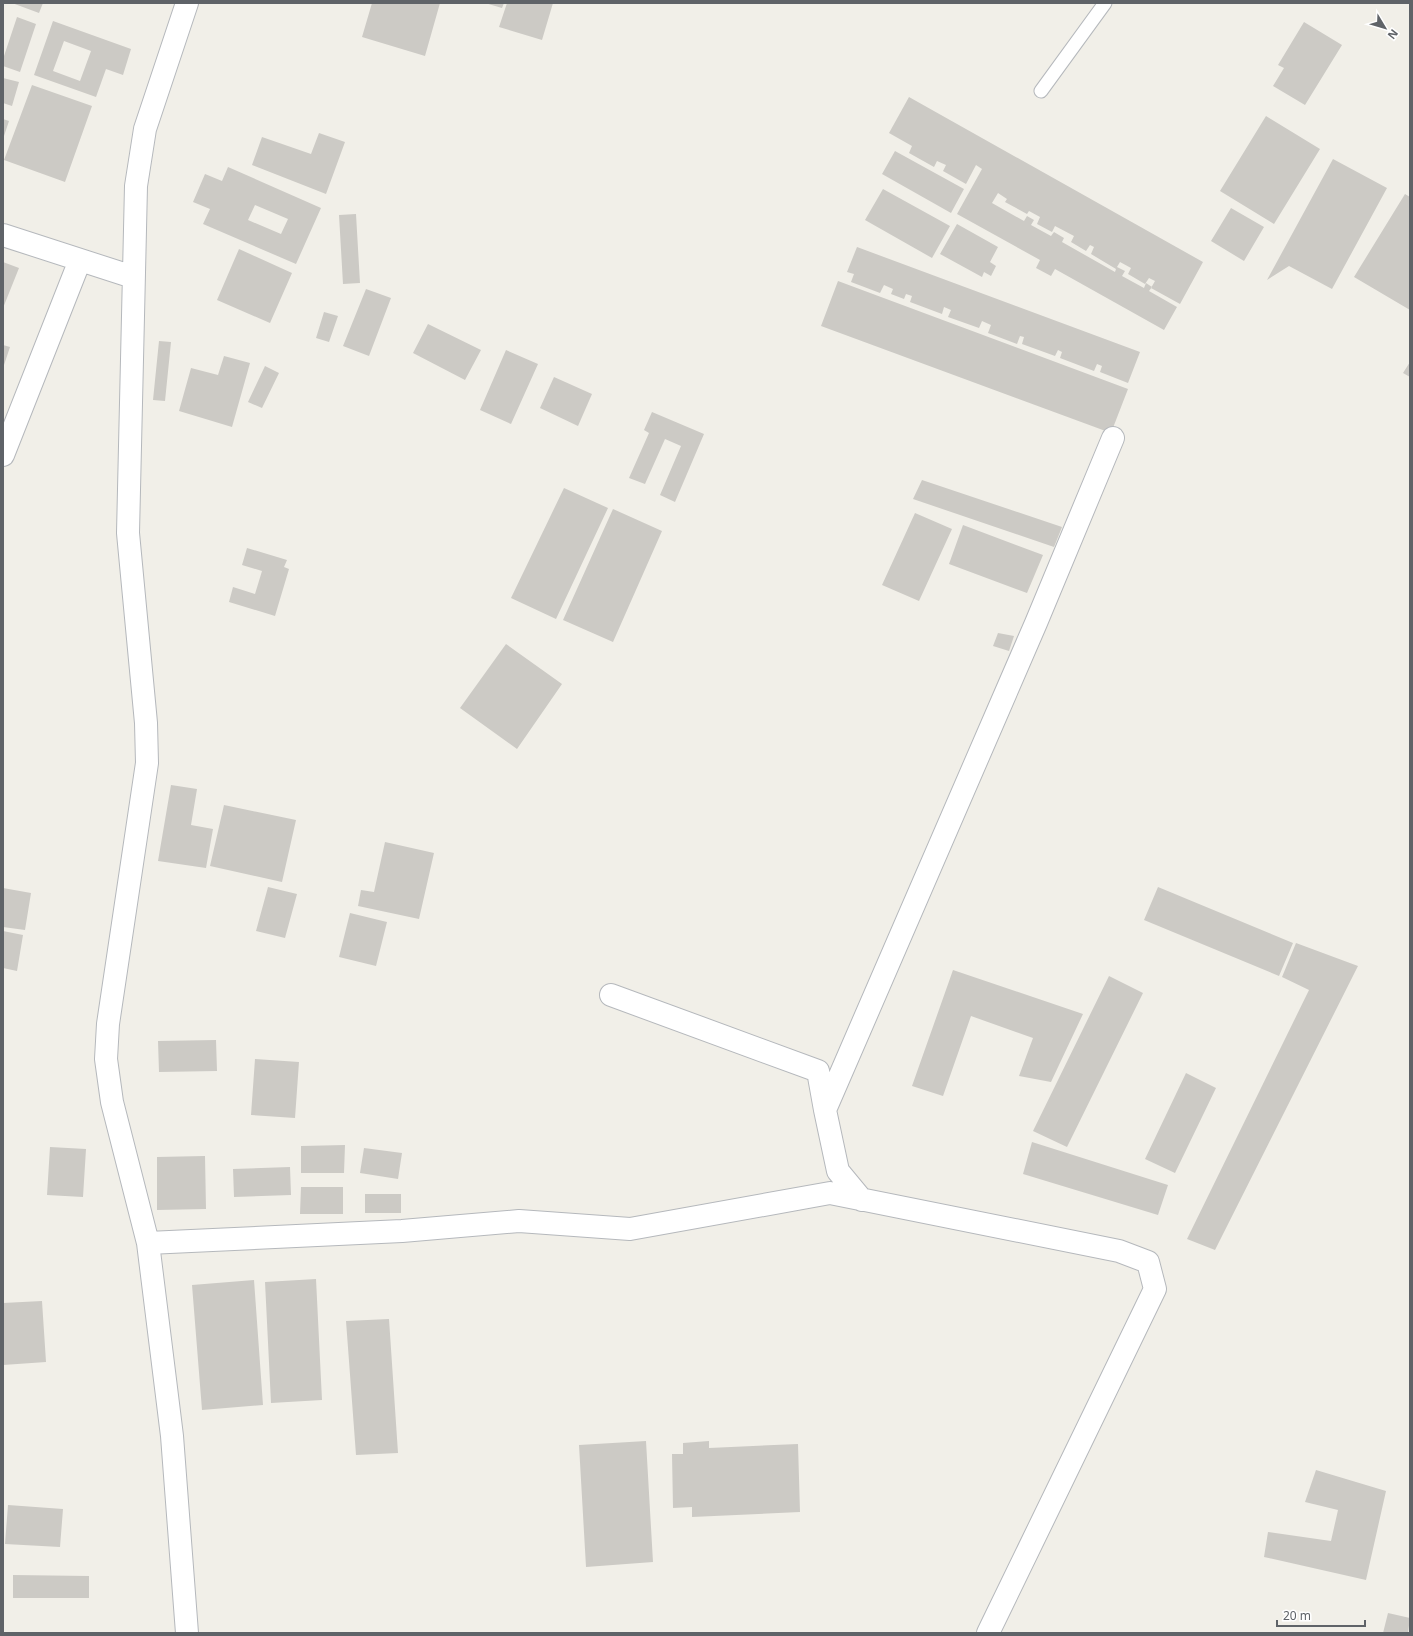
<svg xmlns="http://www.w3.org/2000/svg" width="1413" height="1636" viewBox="0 0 1413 1636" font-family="'Noto Sans',sans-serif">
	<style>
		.building { fill: #cccac5; fill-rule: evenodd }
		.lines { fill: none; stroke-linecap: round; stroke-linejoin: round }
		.service-casing { stroke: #b5b8bc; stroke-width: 15 }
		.minor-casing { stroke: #b5b8bc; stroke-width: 24 }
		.service { stroke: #fff; stroke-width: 13 }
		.minor { stroke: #fff; stroke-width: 22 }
	</style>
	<rect width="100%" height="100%" fill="#f1efe8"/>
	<path class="building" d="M12,3H43L39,13Z
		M372,3H440L425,56L362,37Z
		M485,3H504L502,8Z
		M507,3H553L542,40L499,27Z
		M17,17L36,24L20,72L3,66V59Z
		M53,21L131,49L123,75L106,69L96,97L34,75ZM64,41L91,51L80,81L53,71Z
		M1304,22L1342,45L1305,105L1273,86L1284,68L1278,65Z
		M3,78L19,82L12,106L3,103Z
		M32,85L92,106L65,182L4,160Z
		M909,97L1203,262L1180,304L1151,288L1155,281L1149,278L1145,284L1128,274L1131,268L1120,262L1117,267L1125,271L1122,276L1144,288L1146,283L1152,287L1149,291L1177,307L1164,330L1055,269L1051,276L1036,268L1040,260L957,214L982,169L976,165L966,184L943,171L946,165L937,161L934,167L909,153L912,146L889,133ZM998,193L1007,199L1005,202L1027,214L1029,211L1040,217L1037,224L1052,232L1055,226L1074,236L1071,242L1086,251L1090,245L1094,247L1091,254L1116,269L1115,272L1062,242L1064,238L1054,232L1051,236L1031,225L1034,220L1027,216L1024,221L992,203Z
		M1266,116L1320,149L1274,224L1220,191Z
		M3,119L9,121L3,139Z
		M319,133L345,142L326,194L252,165L262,137L311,154Z
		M895,151L964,189L951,213L882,174Z
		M1333,159L1387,188L1332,289L1289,266L1267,280Z
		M228,167L321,208L296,264L203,224L210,209L193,202L205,174L222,181ZM255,205L288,219L281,234L248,220Z
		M883,189L950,226L932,258L865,220Z
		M1405,194L1410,197V310L1354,277Z
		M1231,208L1264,227L1244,261L1211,241Z
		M356,214L360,283L343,284L339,215Z
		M957,224L998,247L990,262L996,266L991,276L984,272L982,277L940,254Z
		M857,247L1140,352L1128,383L1100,372L1102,366L1097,364L1094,371L1060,358L1062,352L1058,350L1055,356L1022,344L1024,337L1020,336L1017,344L988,333L991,325L982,321L979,328L948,317L951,310L944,307L942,314L910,302L912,296L906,294L904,299L891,294L893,289L884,285L880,293L851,282L854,274L847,272Z
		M239,249L292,273L270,323L217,300Z
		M3,262L19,268L3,308Z
		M838,281L1128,389L1111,433L821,326Z
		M366,289L391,298L369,356L343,346Z
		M324,312L338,316L329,342L316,338Z
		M428,324L481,350L465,380L413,353Z
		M159,341L171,342L165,401L153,400Z
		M3,345L10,347L3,368Z
		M506,350L538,364L511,424L480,410Z
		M224,356L250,363L232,427L179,411L191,368L218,375Z
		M1410,362V377L1403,373Z
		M265,366L279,373L262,408L248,402Z
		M554,377L592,394L578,426L540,408Z
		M652,412L704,434L675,502L660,495L681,446L665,439L645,484L629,478L649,433L644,430Z
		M922,480L1062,527L1054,547L913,499Z
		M564,488L608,508L556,619L511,598Z
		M613,509L662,531L613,642L563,620Z
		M915,513L952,529L919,601L882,585Z
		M963,525L1043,555L1027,593L949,564Z
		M247,548L287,560L284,567L289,569L275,616L229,602L233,587L255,594L262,571L242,565Z
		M998,633L1014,636L1009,651L993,646Z
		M506,644L562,684L517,749L460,708Z
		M171,785L197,789L191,825L213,829L206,868L158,861Z
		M224,805L296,820L282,882L210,866Z
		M385,842L434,853L419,919L358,906L361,890L374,892Z
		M268,887L297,894L285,938L256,931Z
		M1158,887L1293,943L1279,976L1144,920Z
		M3,888L31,893L25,930L3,927Z
		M350,913L387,922L376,966L339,957Z
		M3,931L23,935L17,971L3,968Z
		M1296,943L1358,966L1215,1250L1187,1239L1309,990L1282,977Z
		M953,970L1083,1014L1051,1082L1019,1076L1033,1038L971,1016L943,1096L912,1086Z
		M1109,976L1143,993L1067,1147L1033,1131Z
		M216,1040L217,1071L159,1072L158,1041Z
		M255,1059L299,1062L295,1118L251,1115Z
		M1186,1073L1216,1088L1175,1173L1145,1159Z
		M1032,1142L1168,1185L1158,1215L1023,1174Z
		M345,1145L344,1173H301V1146Z
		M50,1147L86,1149L83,1197L47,1195Z
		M364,1148L402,1153L398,1179L360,1173Z
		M205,1156L206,1209L157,1210V1157Z
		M290,1167L291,1195L234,1197L233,1169Z
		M301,1187H343V1214H300Z
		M365,1194H401V1213H365Z
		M316,1279L322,1400L271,1403L265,1282Z
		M254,1280L263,1405L202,1410L192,1285Z
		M42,1301L46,1362L3,1365V1303Z
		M389,1319L398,1453L356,1455L346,1321Z
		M646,1441L653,1562L586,1567L579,1445Z
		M709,1441V1448L798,1444L800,1512L692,1517V1507L673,1508L672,1454H683V1443Z
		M1316,1470L1386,1491L1366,1580L1264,1557L1268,1532L1331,1541L1338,1510L1305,1502Z
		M8,1505L63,1509L60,1547L5,1544Z
		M13,1575L89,1576V1598H13Z
		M1388,1613L1410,1618L1408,1633H1383Z"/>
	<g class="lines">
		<g class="service-casing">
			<path id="service" d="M1041,91L1105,3"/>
		</g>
		<g class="minor-casing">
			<path id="minor" d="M187,3L145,129L136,186L128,533L146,723L147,763L108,1024L106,1059L112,1102L148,1243L172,1436L187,1633
				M3,235L133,277
				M3,455L80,260
				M611,995L818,1071L825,1110
				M862,1200L838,1171L825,1110L1036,623L1113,438
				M148,1243L402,1231L519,1221L630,1229L830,1193L1119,1251L1148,1262L1155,1289L988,1633"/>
		</g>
		<use href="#service" class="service"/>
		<use href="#minor" class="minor"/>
	</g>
	<rect width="1413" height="1636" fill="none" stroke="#5f6368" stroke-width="8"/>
	<g transform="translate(1385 28) rotate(128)" stroke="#ffffff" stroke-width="3" paint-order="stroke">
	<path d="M0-3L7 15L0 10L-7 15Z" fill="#5f6368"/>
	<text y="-6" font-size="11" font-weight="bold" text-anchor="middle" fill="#5f6368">N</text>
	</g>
	<path d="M1277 1620v6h88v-6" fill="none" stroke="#5f6368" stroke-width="2"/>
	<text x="1283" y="1620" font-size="12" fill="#5f6368" stroke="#ffffff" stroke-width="3" paint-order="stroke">20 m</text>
</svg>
